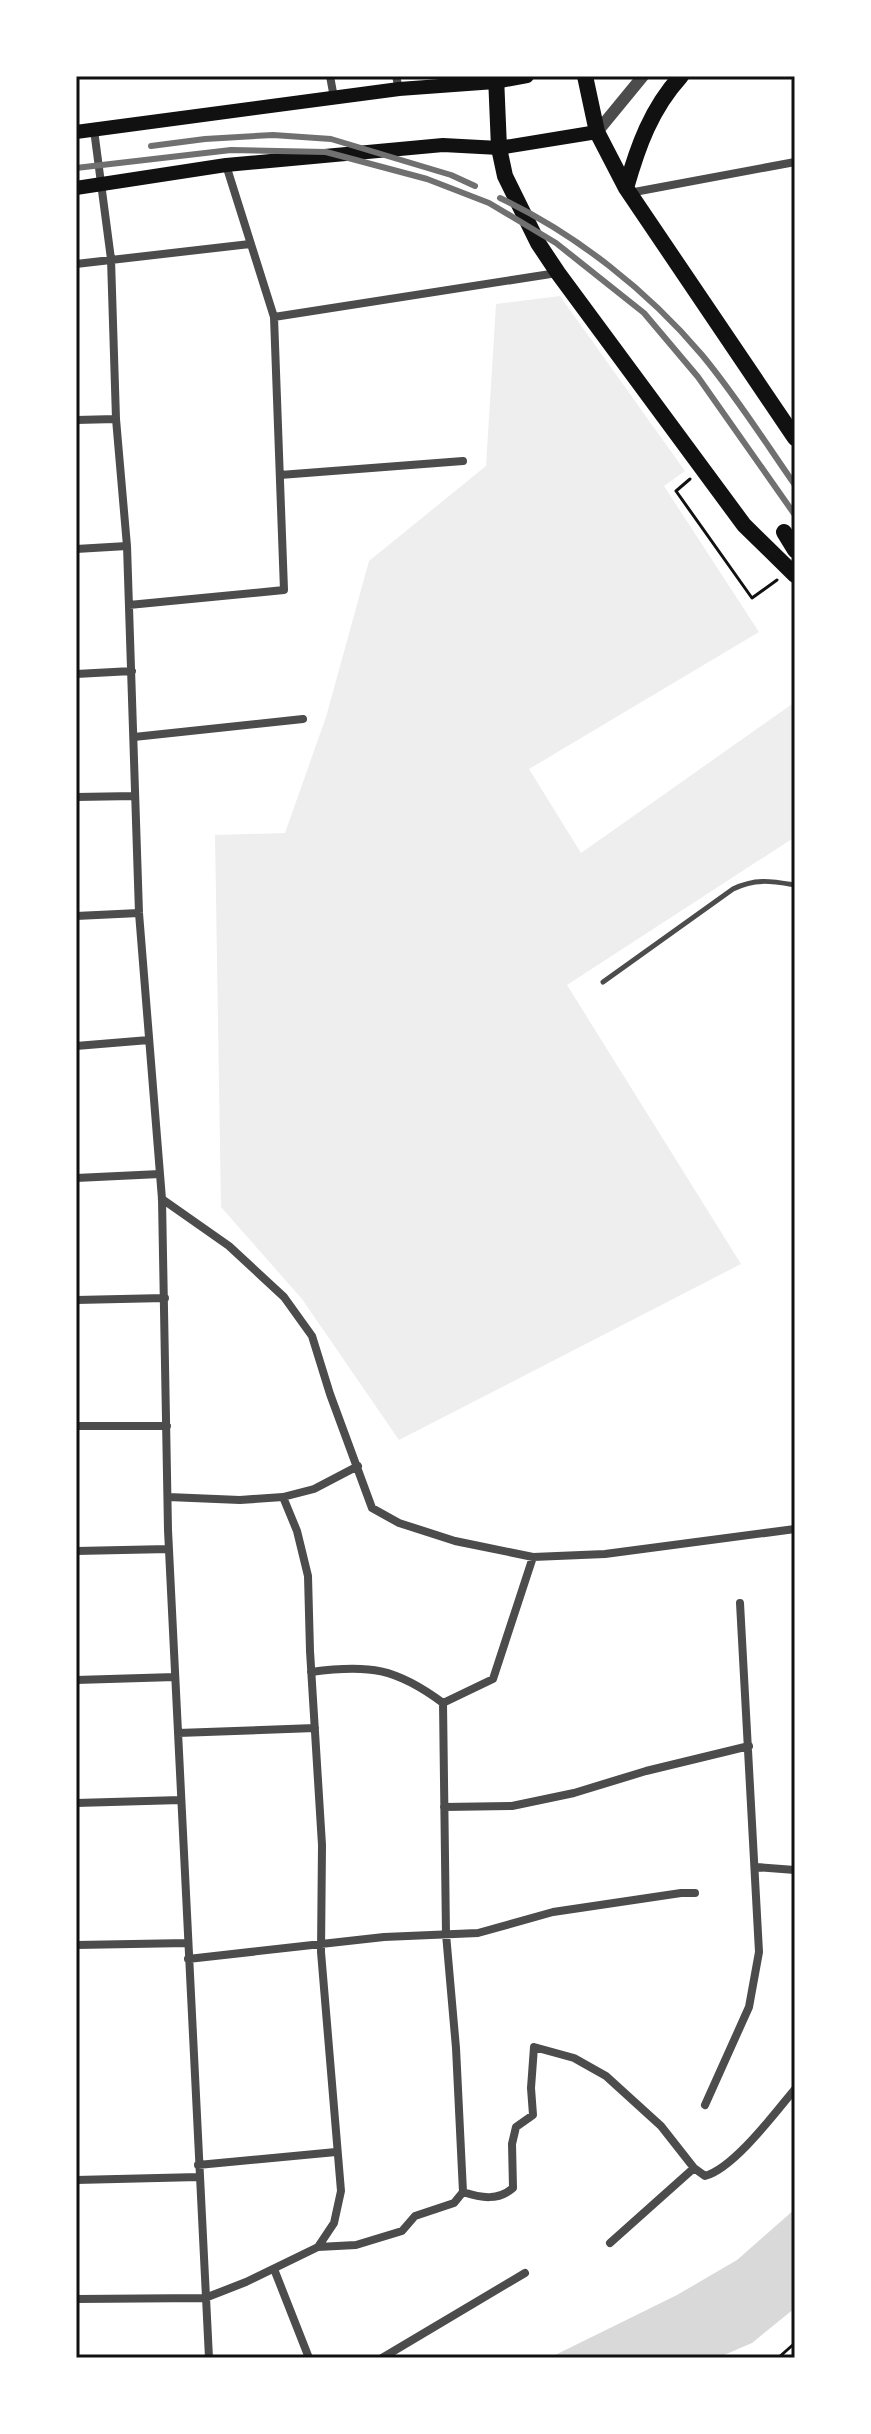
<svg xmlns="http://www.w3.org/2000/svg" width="871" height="2434" viewBox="0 0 871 2434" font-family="'Roboto Condensed',sans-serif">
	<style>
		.green { fill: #eee }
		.water { fill: #d9d9d9 }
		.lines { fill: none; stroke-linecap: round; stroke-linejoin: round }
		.path { stroke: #111; stroke-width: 3 }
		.service { stroke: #4c4c4c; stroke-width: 5 }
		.minor { stroke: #4c4c4c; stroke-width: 8 }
		.tertiary { stroke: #4c4c4c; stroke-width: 12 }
		.secondary { stroke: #111; stroke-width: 14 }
		.primary { stroke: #111; stroke-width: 16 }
		.rail { stroke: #707070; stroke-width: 6 }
		.neatline { fill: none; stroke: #111; stroke-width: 3 }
	</style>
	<rect width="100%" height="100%" fill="#fff"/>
	<path class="green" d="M560,296L685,471L664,486L759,632L529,769L581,853L795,702V837L567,985L741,1264L399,1440L302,1299L221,1207L215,835L285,833L326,717L369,561L486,466L496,304Z"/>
	<path class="water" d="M795,2209V2308L752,2343L717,2358H549L677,2295L737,2260Z"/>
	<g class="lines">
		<path class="path" d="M690,479L676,491L752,598L777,580
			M778,2358L795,2343"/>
		<path class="service" d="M603,982L733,889C755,878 771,881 795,885"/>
		<path class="minor" d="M330,76L334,98
			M396,76L399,89
			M94,130L111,259L116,419L127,546L139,913L162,1199L168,1530L209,2358
			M629,193L795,162
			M76,264L250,244
			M274,317L557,273
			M76,420L116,419
			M280,475L463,461
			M76,549L127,546
			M129,605L284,590L274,317L226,165
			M76,674L132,671
			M134,737L303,719
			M76,797L135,796
			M76,916L139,913
			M76,1046L149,1040
			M76,1178L160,1174
			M162,1199L229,1246L284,1297L312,1336L330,1394L372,1508L399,1523L455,1541L533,1557L605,1554L795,1529
			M76,1300L165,1298
			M76,1426H167
			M283,1497L314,1489L358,1466
			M76,1551L169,1549
			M311,1672C369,1664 396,1668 443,1703
			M76,1680L175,1677
			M178,1733L315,1728
			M76,1803L181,1800
			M444,1807L512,1806L574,1793L646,1771L749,1746
			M756,1867L795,1870
			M76,1945L188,1943
			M188,1959L384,1937L478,1933L553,1912L681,1893H695
			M705,2105L749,2007L759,1952L740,1603
			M198,2165L336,2152
			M76,2180L199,2177
			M463,2192C481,2198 498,2201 513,2188L512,2144L516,2127L533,2115L531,2088L534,2047L574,2058L606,2076L661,2126L694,2168L705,2176C734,2168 775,2113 795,2089
			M610,2243L694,2168
			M318,2247L356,2245L402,2231L415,2216L454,2203L463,2192L456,2048L446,1934L443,1703L493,1679L533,1557
			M274,2269L309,2358
			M76,2299L205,2298L246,2282L318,2247L334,2223L341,2191L321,1952L322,1845L310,1651L308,1576L297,1531L283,1497L240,1500L168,1497
			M382,2358L525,2273"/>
		<path class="tertiary" d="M597,132L643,76"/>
		<path class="secondary" d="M76,132L399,89L495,82L527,76
			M76,188L226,165L443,145L499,148L597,132"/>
		<path class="primary" d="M496,76L499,148L505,176L538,243L558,273L744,525L795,575
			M585,76L597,132L626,188L795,438
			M626,188C638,146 651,109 681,76
			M784,532L795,550"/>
		<path class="rail" d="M151,146L205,139L273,135L331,139L451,175L475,186
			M76,168L231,150L326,152L427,179L489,203L556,243L644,313L698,377L795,515
			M500,198C576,234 648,291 702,355C736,396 765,442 795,485"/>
	</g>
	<rect width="871" height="2434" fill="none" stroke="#ffffff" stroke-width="156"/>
	<rect x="78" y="78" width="715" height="2278" class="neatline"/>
</svg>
